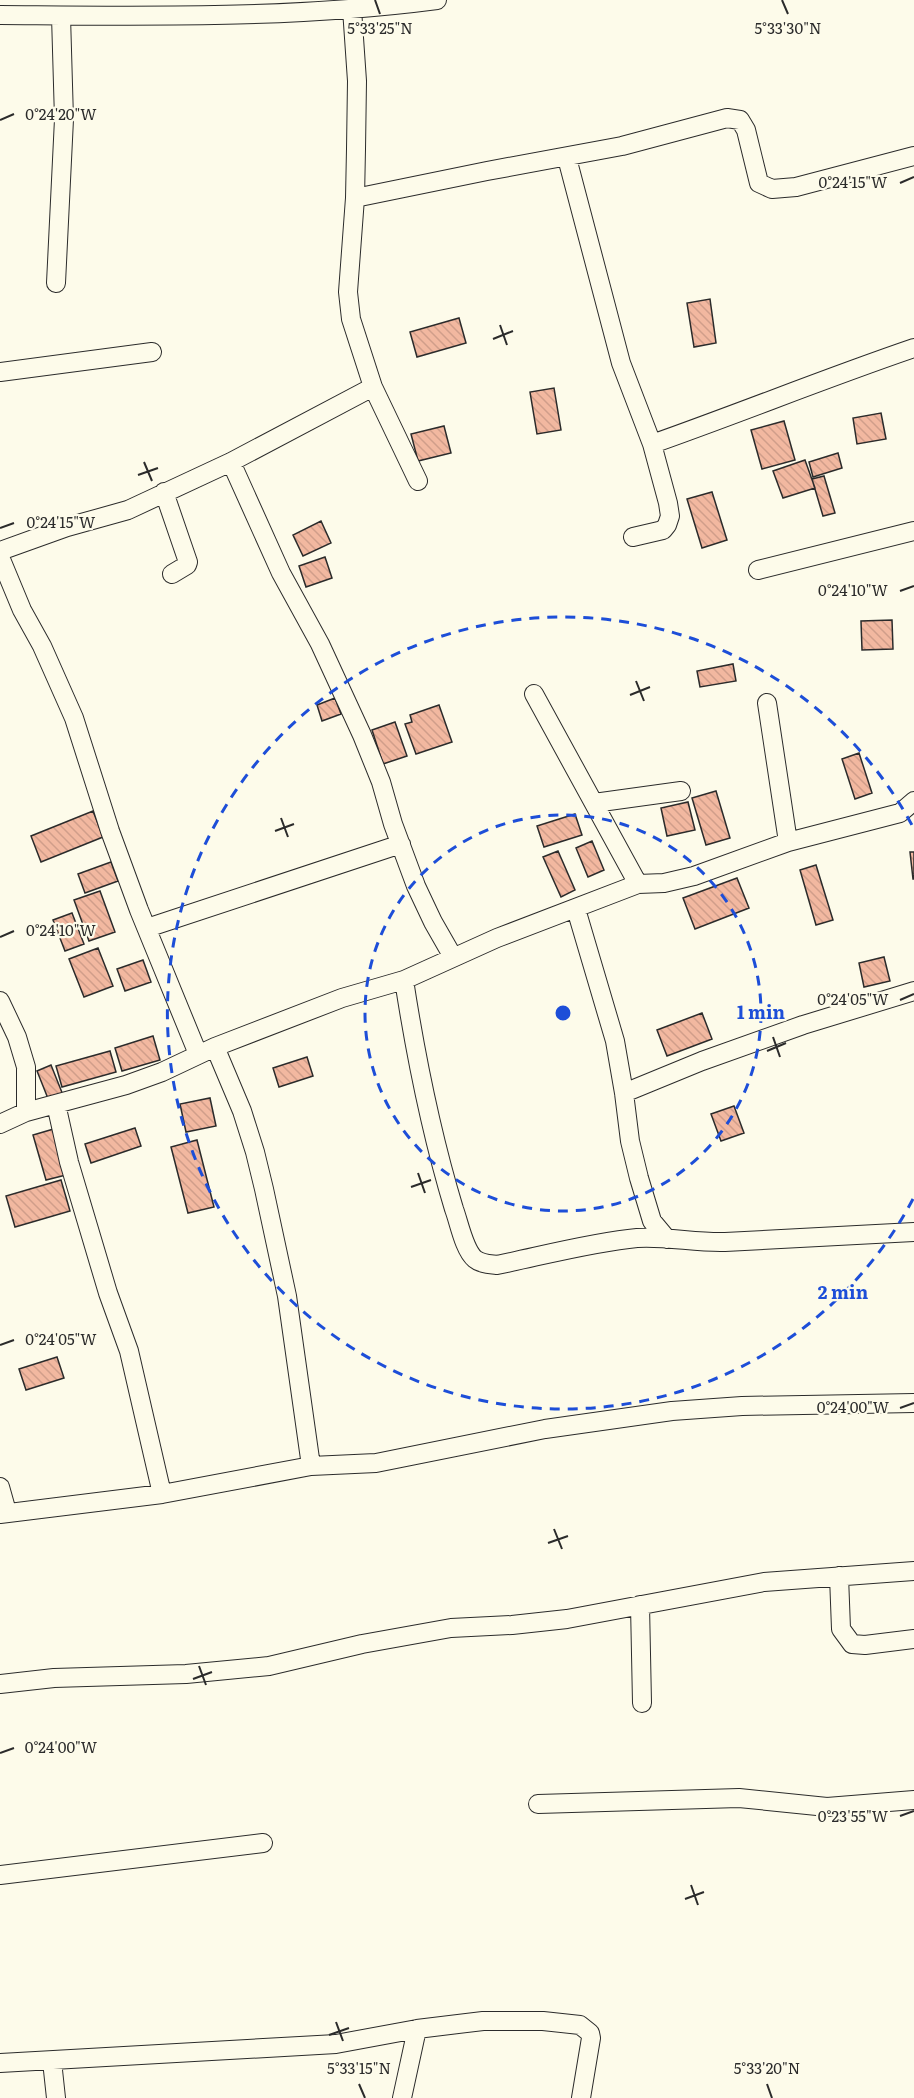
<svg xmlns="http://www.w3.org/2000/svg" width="914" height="2098" viewBox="0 0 914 2098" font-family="Literata,serif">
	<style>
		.building { fill: url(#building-back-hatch); stroke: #2b2b2b; stroke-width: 1.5 }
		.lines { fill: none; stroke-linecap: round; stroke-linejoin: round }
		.minor-casing { stroke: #2b2b2b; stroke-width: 20 }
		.minor { stroke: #fdfbea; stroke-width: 18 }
		.ticks { fill: none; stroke: #2b2b2b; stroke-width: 2 }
		.ring { fill: none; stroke: #1d4ed8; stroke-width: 3; stroke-dasharray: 10 8 }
		.ticks-label { font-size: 15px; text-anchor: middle; fill: #2b2b2b; stroke: #fdfbea; stroke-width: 4.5; stroke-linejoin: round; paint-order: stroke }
		.centre { fill: #1d4ed8; stroke: #fdfbea; stroke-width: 3 }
		.ring-label { font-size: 18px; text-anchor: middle; font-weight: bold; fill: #1d4ed8; stroke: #fdfbea; stroke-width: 4.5; stroke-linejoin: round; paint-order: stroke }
	</style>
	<defs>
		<pattern id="building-back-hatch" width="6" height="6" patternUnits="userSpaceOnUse" patternTransform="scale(1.5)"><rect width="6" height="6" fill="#f2b8a0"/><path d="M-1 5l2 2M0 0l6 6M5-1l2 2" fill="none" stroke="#d09e8a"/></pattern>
	</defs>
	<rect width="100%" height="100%" fill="#fdfbea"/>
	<path class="building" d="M710,299L716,343L694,347L687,303Z
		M459,318L466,343L417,357L410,332Z
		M554,388L561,430L537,434L530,392Z
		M881,413L886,439L857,444L853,418Z
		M784,421L795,460L762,469L751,430Z
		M444,426L451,453L418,461L411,434Z
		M838,453L842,468L813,477L809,462Z
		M805,460L815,488L783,498L773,471Z
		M824,476L835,513L823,516L812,479Z
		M712,492L727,540L702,548L687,499Z
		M321,521L331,543L303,556L293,535Z
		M325,557L332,578L306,587L299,566Z
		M892,620L893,649L862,650L861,621Z
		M733,664L736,681L700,687L697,671Z
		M335,698L341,714L322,721L317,705Z
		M439,705L452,742L416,754L405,724L412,722L410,715Z
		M395,722L407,756L383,764L372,730Z
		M859,753L872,793L855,799L842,759Z
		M716,791L730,838L706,845L692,798Z
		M688,802L695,830L667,836L661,808Z
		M93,811L103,837L41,862L31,836Z
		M575,814L582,835L544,847L537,826Z
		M592,841L604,870L588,877L576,848Z
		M558,851L575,890L561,897L543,857Z
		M910,852H914V879H913Z
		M111,862L118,881L85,893L78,874Z
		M816,865L833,920L816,925L800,870Z
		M737,878L749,908L695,929L683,898Z
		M100,891L115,932L89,941L74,900Z
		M72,913L84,944L65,951L53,920Z
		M98,948L113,986L84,997L69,959Z
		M884,957L890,981L864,987L859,963Z
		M143,960L151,982L125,991L117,969Z
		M702,1013L712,1039L667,1056L657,1030Z
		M153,1036L160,1060L122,1071L115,1048Z
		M110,1051L116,1072L62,1087L56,1066Z
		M307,1057L313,1076L279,1087L273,1068Z
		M51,1065L63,1095L49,1101L37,1071Z
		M210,1098L216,1126L186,1132L180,1104Z
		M734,1106L744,1133L721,1141L711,1114Z
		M57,1128L70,1174L46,1180L33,1135Z
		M135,1128L141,1146L91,1163L85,1144Z
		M197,1140L214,1207L188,1213L171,1147Z
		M61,1180L70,1211L15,1227L6,1196Z
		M57,1357L64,1378L26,1390L19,1369Z"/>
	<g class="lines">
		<g class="minor-casing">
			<path id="minor" d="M352,9L357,81L356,149L355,198L348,292L351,319L373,387L418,481
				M0,15C146,16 292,19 437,0
				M567,158L621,363L652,444L668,503L670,516L667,525L663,530L633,537
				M355,198L487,171L622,146L727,118L740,120L746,130L759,183L772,189L796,187L914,156
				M56,283L64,119L61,16
				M0,372L152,352
				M652,444C740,413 826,378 914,348
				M231,462L281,573L320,644L362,735L381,782L393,824L416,886L433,922L453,957
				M164,492L188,562L187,565L172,574
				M0,551L67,527L128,510L231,462L373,387
				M0,557L22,610L42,646L74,718L110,831L139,910L198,1054
				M758,570L914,531
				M534,694L638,884
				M767,703L788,842
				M594,803L681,791
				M576,909L615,1041L624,1093L630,1141L639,1178L652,1221L667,1239
				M147,928L401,844
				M404,980C416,1058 431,1133 454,1209C459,1222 464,1250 475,1259C481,1264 490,1264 497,1265C541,1256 593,1242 637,1238C666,1236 696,1243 725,1242L914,1232
				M0,1001L17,1037L26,1067V1112
				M215,1047L242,1111L255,1152L264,1189L287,1296L311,1466
				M624,1093L702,1061L803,1025L914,991
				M56,1104L69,1162L108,1293L129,1351L162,1494
				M0,1124L26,1112L126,1085L162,1072L215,1047L342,998L404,980L497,938L638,884L664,883L694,876L788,842L900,813L914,801
				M0,1487L7,1512
				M0,1514L162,1494L311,1466L376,1463L545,1429L672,1411L742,1406L914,1403
				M839,1576L841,1629L852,1644L865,1645L914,1639
				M640,1605L642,1703
				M0,1684L54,1678L186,1674L269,1666L362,1644L451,1628L512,1625L567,1619L764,1582L914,1571
				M538,1804L739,1798L827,1807L914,1800
				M0,1875L263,1843
				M52,2061L56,2098
				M0,2063L336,2044L417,2029L483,2021H543L580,2025L590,2033L591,2038L581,2098
				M402,2098L417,2029"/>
		</g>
		<use href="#minor" class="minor"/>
	</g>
	<path class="ticks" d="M375,0L380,14M782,0L788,14M0,120L14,114M900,183L914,177M500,325L507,345M493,339L513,331M144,462L152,481M138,475L158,468M0,528L14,523M900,591L914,586M636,681L644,701M630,695L650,687M281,818L288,837M275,831L294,824M0,937L14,931M900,1000L914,994M773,1037L780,1057M767,1051L786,1043M418,1173L425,1193M411,1187L431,1180M0,1345L14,1340M900,1408L914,1403M554,1529L562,1549M548,1543L568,1536M199,1666L206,1685M193,1679L212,1672M0,1753L14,1748M900,1816L914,1811M691,1885L698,1905M685,1899L704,1892M336,2022L343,2041M329,2035L349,2028M359,2084L365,2098M767,2084L772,2098"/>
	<g class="ring">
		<circle cx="563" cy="1013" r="198"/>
		<path d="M913 1199A396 396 0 1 1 913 827"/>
	</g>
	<g class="ticks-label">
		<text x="788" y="34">5°33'30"N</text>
		<text x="380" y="34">5°33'25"N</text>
		<text x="61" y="120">0°24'20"W</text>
		<text x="853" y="188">0°24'15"W</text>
		<text x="61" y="528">0°24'15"W</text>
		<text x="853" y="596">0°24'10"W</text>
		<text x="61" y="936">0°24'10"W</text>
		<text x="853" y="1005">0°24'05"W</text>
		<text x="61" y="1345">0°24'05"W</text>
		<text x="853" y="1413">0°24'00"W</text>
		<text x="61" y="1753">0°24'00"W</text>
		<text x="853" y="1822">0°23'55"W</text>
		<text x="359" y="2074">5°33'15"N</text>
		<text x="767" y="2074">5°33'20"N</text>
	</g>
	<circle cx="563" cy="1013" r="9" class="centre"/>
	<g class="ring-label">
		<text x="761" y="1019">1 min</text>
		<text x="843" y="1299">2 min</text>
	</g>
</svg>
